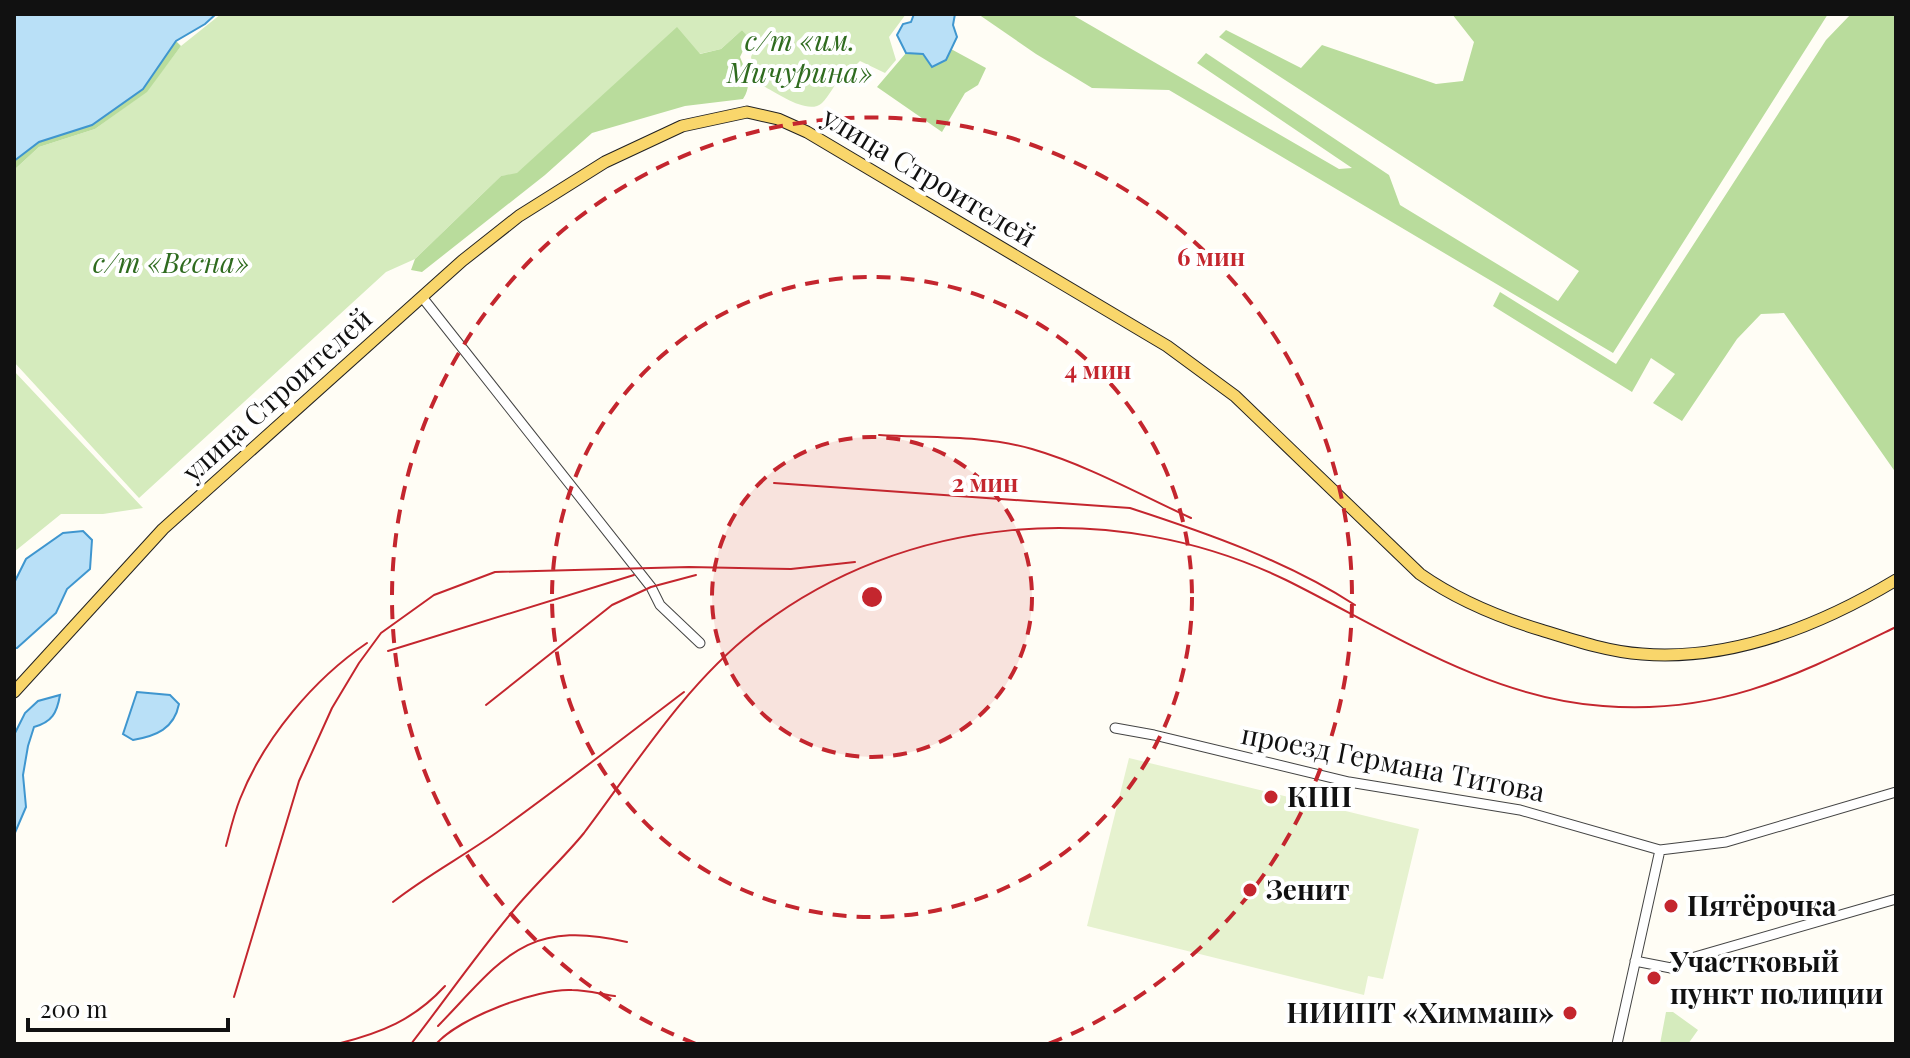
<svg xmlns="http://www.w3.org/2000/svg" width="1910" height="1058" viewBox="0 0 1910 1058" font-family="'Playfair Display',serif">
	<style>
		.green { fill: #d5ebbd }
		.forest { fill: #b9dc9c }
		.pitch { fill: #e6f2cf }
		.water { fill: #b9e0f7; stroke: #3f96cf; stroke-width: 2 }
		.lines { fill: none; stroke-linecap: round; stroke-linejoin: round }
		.minor-casing { stroke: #444; stroke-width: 11 }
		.major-casing { stroke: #222; stroke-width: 13 }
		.minor { stroke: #fff; stroke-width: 9 }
		.major { stroke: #f9d66b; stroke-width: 11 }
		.rail { stroke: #c4262e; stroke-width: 2 }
		.ring { fill: none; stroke: #c4262e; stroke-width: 4; stroke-dasharray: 14 10 }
		.poi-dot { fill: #c4262e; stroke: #fff; stroke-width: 3 }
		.labels { text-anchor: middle; stroke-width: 8; stroke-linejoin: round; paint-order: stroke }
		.park-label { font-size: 28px; font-style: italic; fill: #2f6b1f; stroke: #fff }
		.street-label { font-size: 28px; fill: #111; stroke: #fff }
		.poi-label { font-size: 28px; font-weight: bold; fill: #111; stroke: #fff; text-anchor: start }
		.centre { fill: #c4262e; stroke: #fff; stroke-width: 4 }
		.ring-label { font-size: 24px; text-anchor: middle; font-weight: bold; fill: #c4262e; stroke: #fff; stroke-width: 8; stroke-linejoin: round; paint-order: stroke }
	</style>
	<rect width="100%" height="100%" fill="#fffdf5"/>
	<path class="green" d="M221,14H906L889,37L896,60L885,73L860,61L844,77L841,76C835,84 829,96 822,103C807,117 772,89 757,83L751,57L755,46L742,30L721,49L699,54L517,174L501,176L415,259L386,272L139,498L14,362V170L39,147L95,129L146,92L181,46Z
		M14,371L143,508L103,514H61L14,552Z
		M1666,1012H1673L1698,1030L1688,1044H1660Z"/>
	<path class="forest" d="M978,14H1071L1339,169L1352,168L1197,63L1206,53L1389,175L1400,205L1558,301L1579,271L1219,37L1226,30L1301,68L1322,45L1436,84L1463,81L1474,42L1452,14H1828L1613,353L1169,90L1092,88L1036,54Z
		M1851,14H1896V473L1784,313L1761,314L1737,339L1682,421L1653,403L1675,374L1651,358L1632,392L1493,306L1500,292L1616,364L1826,40Z
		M677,27L700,54L721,49L742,30L749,38L740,57C746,72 753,84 743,99L685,106L592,133L545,175L422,272L411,270L415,259L501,176L517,173Z
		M176,41L181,46L147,92L95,129L39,147L14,170V161L39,142L92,125L143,89Z
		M951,49L986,68L978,85L965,93L942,132L877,87L906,53L922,54L932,67L946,60Z"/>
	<path class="pitch" d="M1129,758L1419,829L1383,979L1368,976L1364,995L1087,926Z"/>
	<path class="water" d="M14,14H216L205,24L176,41L143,89L92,125L39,142L14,161Z
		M914,14H955L953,25L957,37L946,60L932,67L923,54L906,53L897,35L903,24L911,22Z
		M83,531L92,540L90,569L67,589L56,613L17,648H14V583L26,559L63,533Z
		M137,692L170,695L179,704C174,729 156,736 133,740L123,734Z
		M60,695C57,713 52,722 34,727L28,746L23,775L26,807L14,835V735L25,713L38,701Z"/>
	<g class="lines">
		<g class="minor-casing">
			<path id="minor" d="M422,297L651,587L660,605L700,643
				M1115,728L1154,735L1349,782L1520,810L1660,850L1726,842L1896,792
				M1635,961L1671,968L1681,961L1896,899
				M1617,1044L1660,850"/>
		</g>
		<g class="major-casing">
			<path id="major" d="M14,692L163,529L462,261L519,216L605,162L682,126L747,112L778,119L807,132L1167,346L1235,396L1420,574C1457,600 1498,617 1541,630C1573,640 1609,652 1642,654C1731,661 1821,625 1896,580"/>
		</g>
		<use href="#minor" class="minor"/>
		<use href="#major" class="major"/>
		<path class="rail" d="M879,435C929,438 984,435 1032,449C1087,465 1139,494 1191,518
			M774,483L1130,508C1207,533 1287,561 1355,605
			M388,651L634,575
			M486,705L612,605L651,587L696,575
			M226,846C230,831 234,814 240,799C264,738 314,679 367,643
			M393,902C426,876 462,857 496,833C560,787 622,739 684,692
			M234,997L299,781L332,708L359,663L381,633L434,595L495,572L689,567L791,569L855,562
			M438,1026C502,960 524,918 627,942
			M337,1044C381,1033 414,1020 445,986
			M411,1044C445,1000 477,954 513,911C535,884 562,860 584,833C636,764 685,685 754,631C904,513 1115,497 1286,580C1387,630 1487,698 1603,706C1720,715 1795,676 1896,627
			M436,1044C459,1018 537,988 572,990C586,990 601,994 615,996"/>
	</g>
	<circle cx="872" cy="597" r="160" fill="#c4262e" fill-opacity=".12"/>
	<g class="ring">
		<circle cx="872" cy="597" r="160"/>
		<circle cx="872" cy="597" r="320"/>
		<path d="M696 1044A480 480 0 1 1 1048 1044"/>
	</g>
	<g class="poi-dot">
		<circle cx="1271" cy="797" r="8"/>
		<circle cx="1250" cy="890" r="8"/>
		<circle cx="1671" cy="906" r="8"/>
		<circle cx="1654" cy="978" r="8"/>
		<circle cx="1570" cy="1013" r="8"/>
	</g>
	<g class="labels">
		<g class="park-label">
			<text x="800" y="51">с/т «им.<tspan x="800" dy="32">Мичурина»</tspan></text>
			<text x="171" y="273">с/т «Весна»</text>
		</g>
		<g class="street-label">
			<text transform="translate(929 177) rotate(31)" y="10">улица Строителей</text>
			<text transform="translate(277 395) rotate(-42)" y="10">улица Строителей</text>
			<text transform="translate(1393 763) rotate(11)" y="10">проезд Германа Титова</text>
		</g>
		<g class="poi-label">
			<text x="1287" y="807">КПП</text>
			<text x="1266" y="900">Зенит</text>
			<text x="1687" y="916">Пятёрочка</text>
			<text x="1670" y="972">Участковый<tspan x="1670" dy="32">пункт полиции</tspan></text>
			<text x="1554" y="1023" text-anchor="end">НИИПТ «Химмаш»</text>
		</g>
	</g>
	<circle cx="872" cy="597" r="12" class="centre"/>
	<g class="ring-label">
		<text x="1211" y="266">6 мин</text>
		<text x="1098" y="379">4 мин</text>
		<text x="985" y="492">2 мин</text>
	</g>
	<rect width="1910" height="1058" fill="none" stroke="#111111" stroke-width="32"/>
	<path d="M28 1018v12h200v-12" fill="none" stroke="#111111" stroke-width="4"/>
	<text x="40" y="1018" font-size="24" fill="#111111" stroke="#ffffff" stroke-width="6" paint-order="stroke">200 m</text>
</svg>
